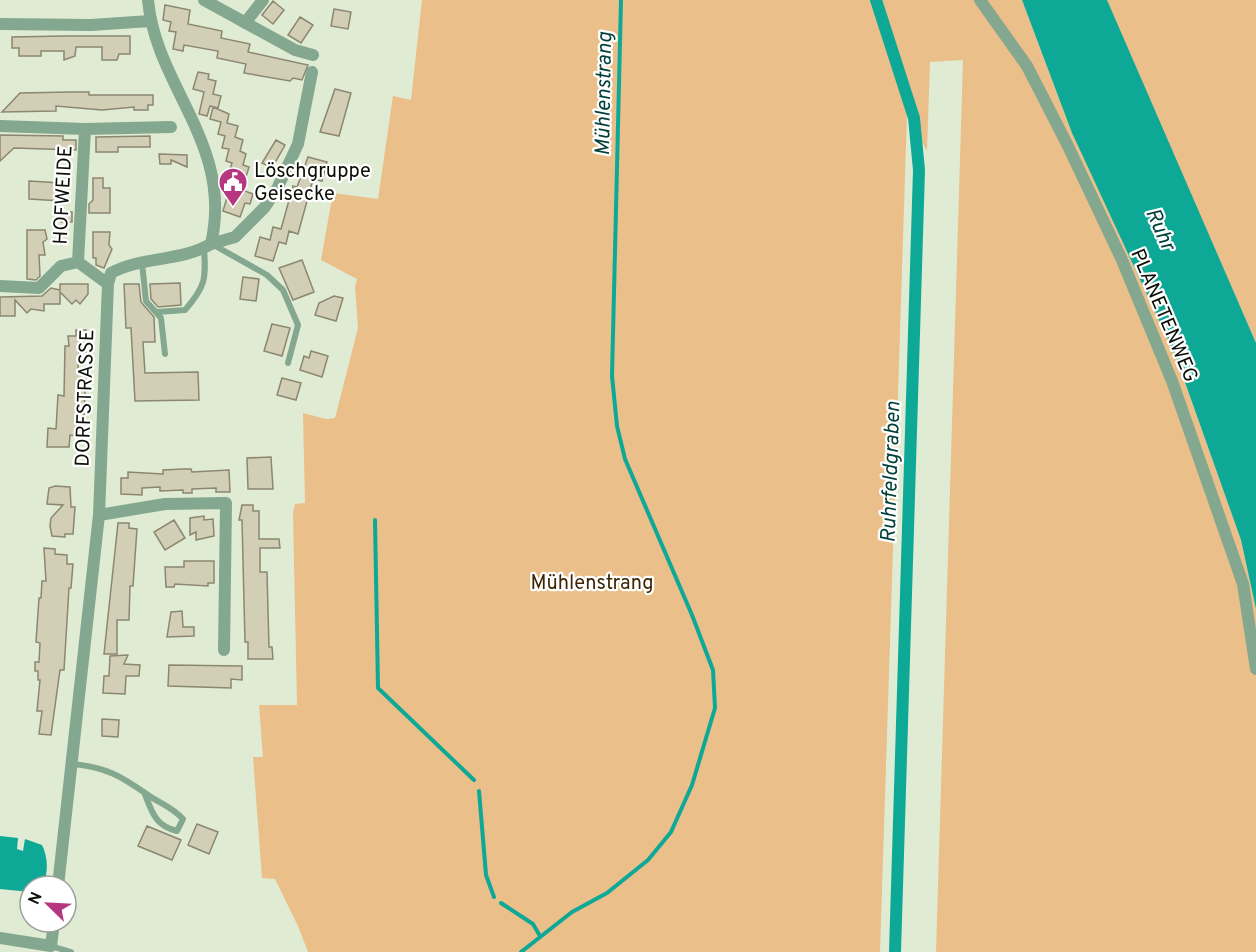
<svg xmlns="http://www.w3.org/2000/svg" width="1256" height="952" viewBox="0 0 1256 952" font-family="Overpass,sans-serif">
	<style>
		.green { fill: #eabf89 }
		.water { fill: #0ea897 }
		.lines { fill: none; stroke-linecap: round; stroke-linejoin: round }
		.stream { stroke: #0ea897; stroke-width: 4 }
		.canal { stroke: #0ea897; stroke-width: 12 }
		.building { fill: #d3cfb6; stroke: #8b8770; stroke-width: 1.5 }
		.lane { stroke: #84a78f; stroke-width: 6 }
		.street { stroke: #84a78f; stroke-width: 12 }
		.labels { text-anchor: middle; stroke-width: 4.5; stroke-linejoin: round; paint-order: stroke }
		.poi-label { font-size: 20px; fill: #0b0f07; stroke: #fff; text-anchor: start }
		.street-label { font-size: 20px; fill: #0b0f07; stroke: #fff }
		.park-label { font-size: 20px; fill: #3e2604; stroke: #fff }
		.water-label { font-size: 21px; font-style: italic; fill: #034039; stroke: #fff }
	</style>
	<rect width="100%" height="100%" fill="#e0ebd3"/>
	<path class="green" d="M422,0H1022L1072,133L1176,357L1241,540L1256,609V952H936L963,60L930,62L927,151L907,114L880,952H308L298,926L275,879L262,878L253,757H263L259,705H297L293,513L295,504L305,503L303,413L326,419L335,418L358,328L355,287L357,279L321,260L333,193L378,199L393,96L411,100Z
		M1107,0H1256V343L1115,24Z"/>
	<path class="water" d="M1022,0H1107L1256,343V609L1241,540L1176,357L1072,133Z
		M0,836L18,838L17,849L23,851L25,839L42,845C48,857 49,873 42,886H30V892L0,889Z"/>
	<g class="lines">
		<path class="stream" d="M375,520L378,688L474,780
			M479,791L486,875L494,897
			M501,903L533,924L540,936
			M521,952L572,912L607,893L648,860L671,832L692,785L715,708L713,670L692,615L625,459L617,426L612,376L621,0"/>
		<path class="canal" d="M876,0L914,118L919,170L895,952"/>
	</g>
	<path class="building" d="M273,1L284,10L273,24L262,15Z
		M165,5L190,10L188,24L222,31L221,38L250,44L248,52L308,65L302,80L293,78L290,81L244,73L246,64L217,58L218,51L184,45L183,51L173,49L176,32L169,31L171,22L163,20Z
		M334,9L351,12L348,29L331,26Z
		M300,17L313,25L301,43L288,35Z
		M64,36H130V54H119L117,60H102V47H76L75,56L64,60V51H41V56H19V48H12V37Z
		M198,72L209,74L208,79L216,81L213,94L221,96L218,108L210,106L207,116L199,114L204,92L193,89Z
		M335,89L351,93L339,136L320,132Z
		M70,92H89V95H153V105H148V110H134V107L102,110L56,106V111L2,112L20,93Z
		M213,107L229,114L227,123L238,126L235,137L243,140L240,151L246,154L243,165L249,167L242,190L253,194L250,204L245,203L240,217L223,211L233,177L228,176L232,163L226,161L229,149L222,148L225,136L218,134L221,122L210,119Z
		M0,135L63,136V140H76V150L14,148L0,161Z
		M150,136V147H118V152H96V137Z
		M276,140L285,145L272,168L262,163Z
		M159,154L187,155V167L171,160V164H160Z
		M308,157L327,162L322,181L313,179L298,234L289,231L286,244L279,242L273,261L255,256L260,237L270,240L273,227L281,229L293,186L297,187Z
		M93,178H103V188H110V213H89V204L93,200Z
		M29,181L61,183V201L29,199Z
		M61,212H72V222H61Z
		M27,230H45L47,239L43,242L45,255H39L40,276L36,280L27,279Z
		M93,232H110L109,245L112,249L104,268L96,265V258H93Z
		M302,260L314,292L293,300L279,268Z
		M243,277L259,279L256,301L240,299Z
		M180,283L181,305L158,307L151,299L150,284Z
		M60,284H88V294L80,304L76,300L72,304L60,292V304H44V311L31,309L27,313L15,300V316H0V297L42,296L51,288L60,290Z
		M124,284H139L141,302L154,317L155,342H143L145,373L198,372L199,400L135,401L131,328H126Z
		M334,296L343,298L336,321L315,315L319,303Z
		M272,324L290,328L282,356L264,351Z
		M76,330H86V352H79L78,370H86L84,415L78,414L76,436L70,435L69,447H47L48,428L56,429L58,395L64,396L65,346H69L68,336H76Z
		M311,351L328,356L322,377L300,370L304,356L309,358Z
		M282,378L301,383L296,400L277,395Z
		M271,457L273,489H248L247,458Z
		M183,469H191L192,472L229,470L230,492H216V488L192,489V493H183V490L160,491V487L142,488V495L121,494V478H128V472L163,474V470Z
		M55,486L70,487L71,507H75L73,534H65V537L52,536L50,526L51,518L63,505L47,504L49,488Z
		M242,505H253V511H259V539H279L280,548H260V572H267L269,647H272L273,659H248V642H245L242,520H239Z
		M204,516V520L213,519L214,536L196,540V532L190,535V518Z
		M174,520L185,538L165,550L154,532Z
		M118,523H129V528L137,529L133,586H130L129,620H117V654H104Z
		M44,548L55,549V554L67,555V564H73L71,588H69L64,670H60L51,735L39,734L42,711H37L40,680H38V671H35V662H39L40,643L36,642L39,598H41L42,581H46Z
		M184,561H214V583H208V586L175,584L174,587H166L165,567H184Z
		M182,611L183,627H194V636L167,637L171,612Z
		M128,655L124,664L140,665L139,676H126L125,694L103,693L104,676H109L110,656Z
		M169,665L242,666V680L231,679V688L168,686Z
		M102,719L119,720L118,737L102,736Z
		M197,824L218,832L209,854L188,845Z
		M147,826L181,840L172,860L138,846Z"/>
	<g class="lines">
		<path class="lane" d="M212,244L267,275L283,290L298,325L288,363
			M142,263L146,301L161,318L165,354
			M157,312L185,310C206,286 206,279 204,248
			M72,764C106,767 121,776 148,795C161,804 172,807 183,819L177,831C155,826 152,812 144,792
			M51,946L71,952"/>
		<path class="street" d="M204,0L295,50L313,55
			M980,0L1027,66L1067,144L1122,260L1172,381L1243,584L1256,669
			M245,23L263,0
			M0,24L91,25L150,21
			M0,126L85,129L78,262
			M85,129L171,127
			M211,244L235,237L264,208L277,189L298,144L312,72
			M0,286L39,288L61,266L78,262L108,284
			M99,515L165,504L226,503L224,650
			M58,886L99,515L108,284L111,273C142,256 180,262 211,244C234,144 156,88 148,0
			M0,938L51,946L54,922"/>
	</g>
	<defs>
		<g id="civic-pin" transform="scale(1.5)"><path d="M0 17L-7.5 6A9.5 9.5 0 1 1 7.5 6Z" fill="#b63680" stroke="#fff"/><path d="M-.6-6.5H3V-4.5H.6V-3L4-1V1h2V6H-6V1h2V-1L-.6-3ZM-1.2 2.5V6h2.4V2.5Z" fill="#fff"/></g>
	</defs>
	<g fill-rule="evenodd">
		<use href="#civic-pin" x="233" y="182"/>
	</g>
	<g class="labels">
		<g class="poi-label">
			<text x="254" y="177">Löschgruppe<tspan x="254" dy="23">Geisecke</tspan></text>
		</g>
		<g class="street-label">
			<text transform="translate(62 195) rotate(-87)" y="7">HOFWEIDE</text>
			<text transform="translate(1165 315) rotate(67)" y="7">PLANETENWEG</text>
			<text transform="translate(84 398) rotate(-88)" y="7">DORFSTRASSE</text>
		</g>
		<g class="park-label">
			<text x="592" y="589">Mühlenstrang</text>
		</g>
		<g class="water-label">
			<text transform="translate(603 94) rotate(-89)" y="7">Mühlenstrang</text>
			<text transform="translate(1161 229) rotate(66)" y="7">Ruhr</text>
			<text transform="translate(890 472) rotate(-88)" y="7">Ruhrfeldgraben</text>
		</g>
	</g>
	<g transform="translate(48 904) rotate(294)"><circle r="28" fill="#ffffff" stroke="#9d9f9c" stroke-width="1.5"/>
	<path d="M0-4.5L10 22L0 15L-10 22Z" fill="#b63680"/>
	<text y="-9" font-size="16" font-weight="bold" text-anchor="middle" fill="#0b0f07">N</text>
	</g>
</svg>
